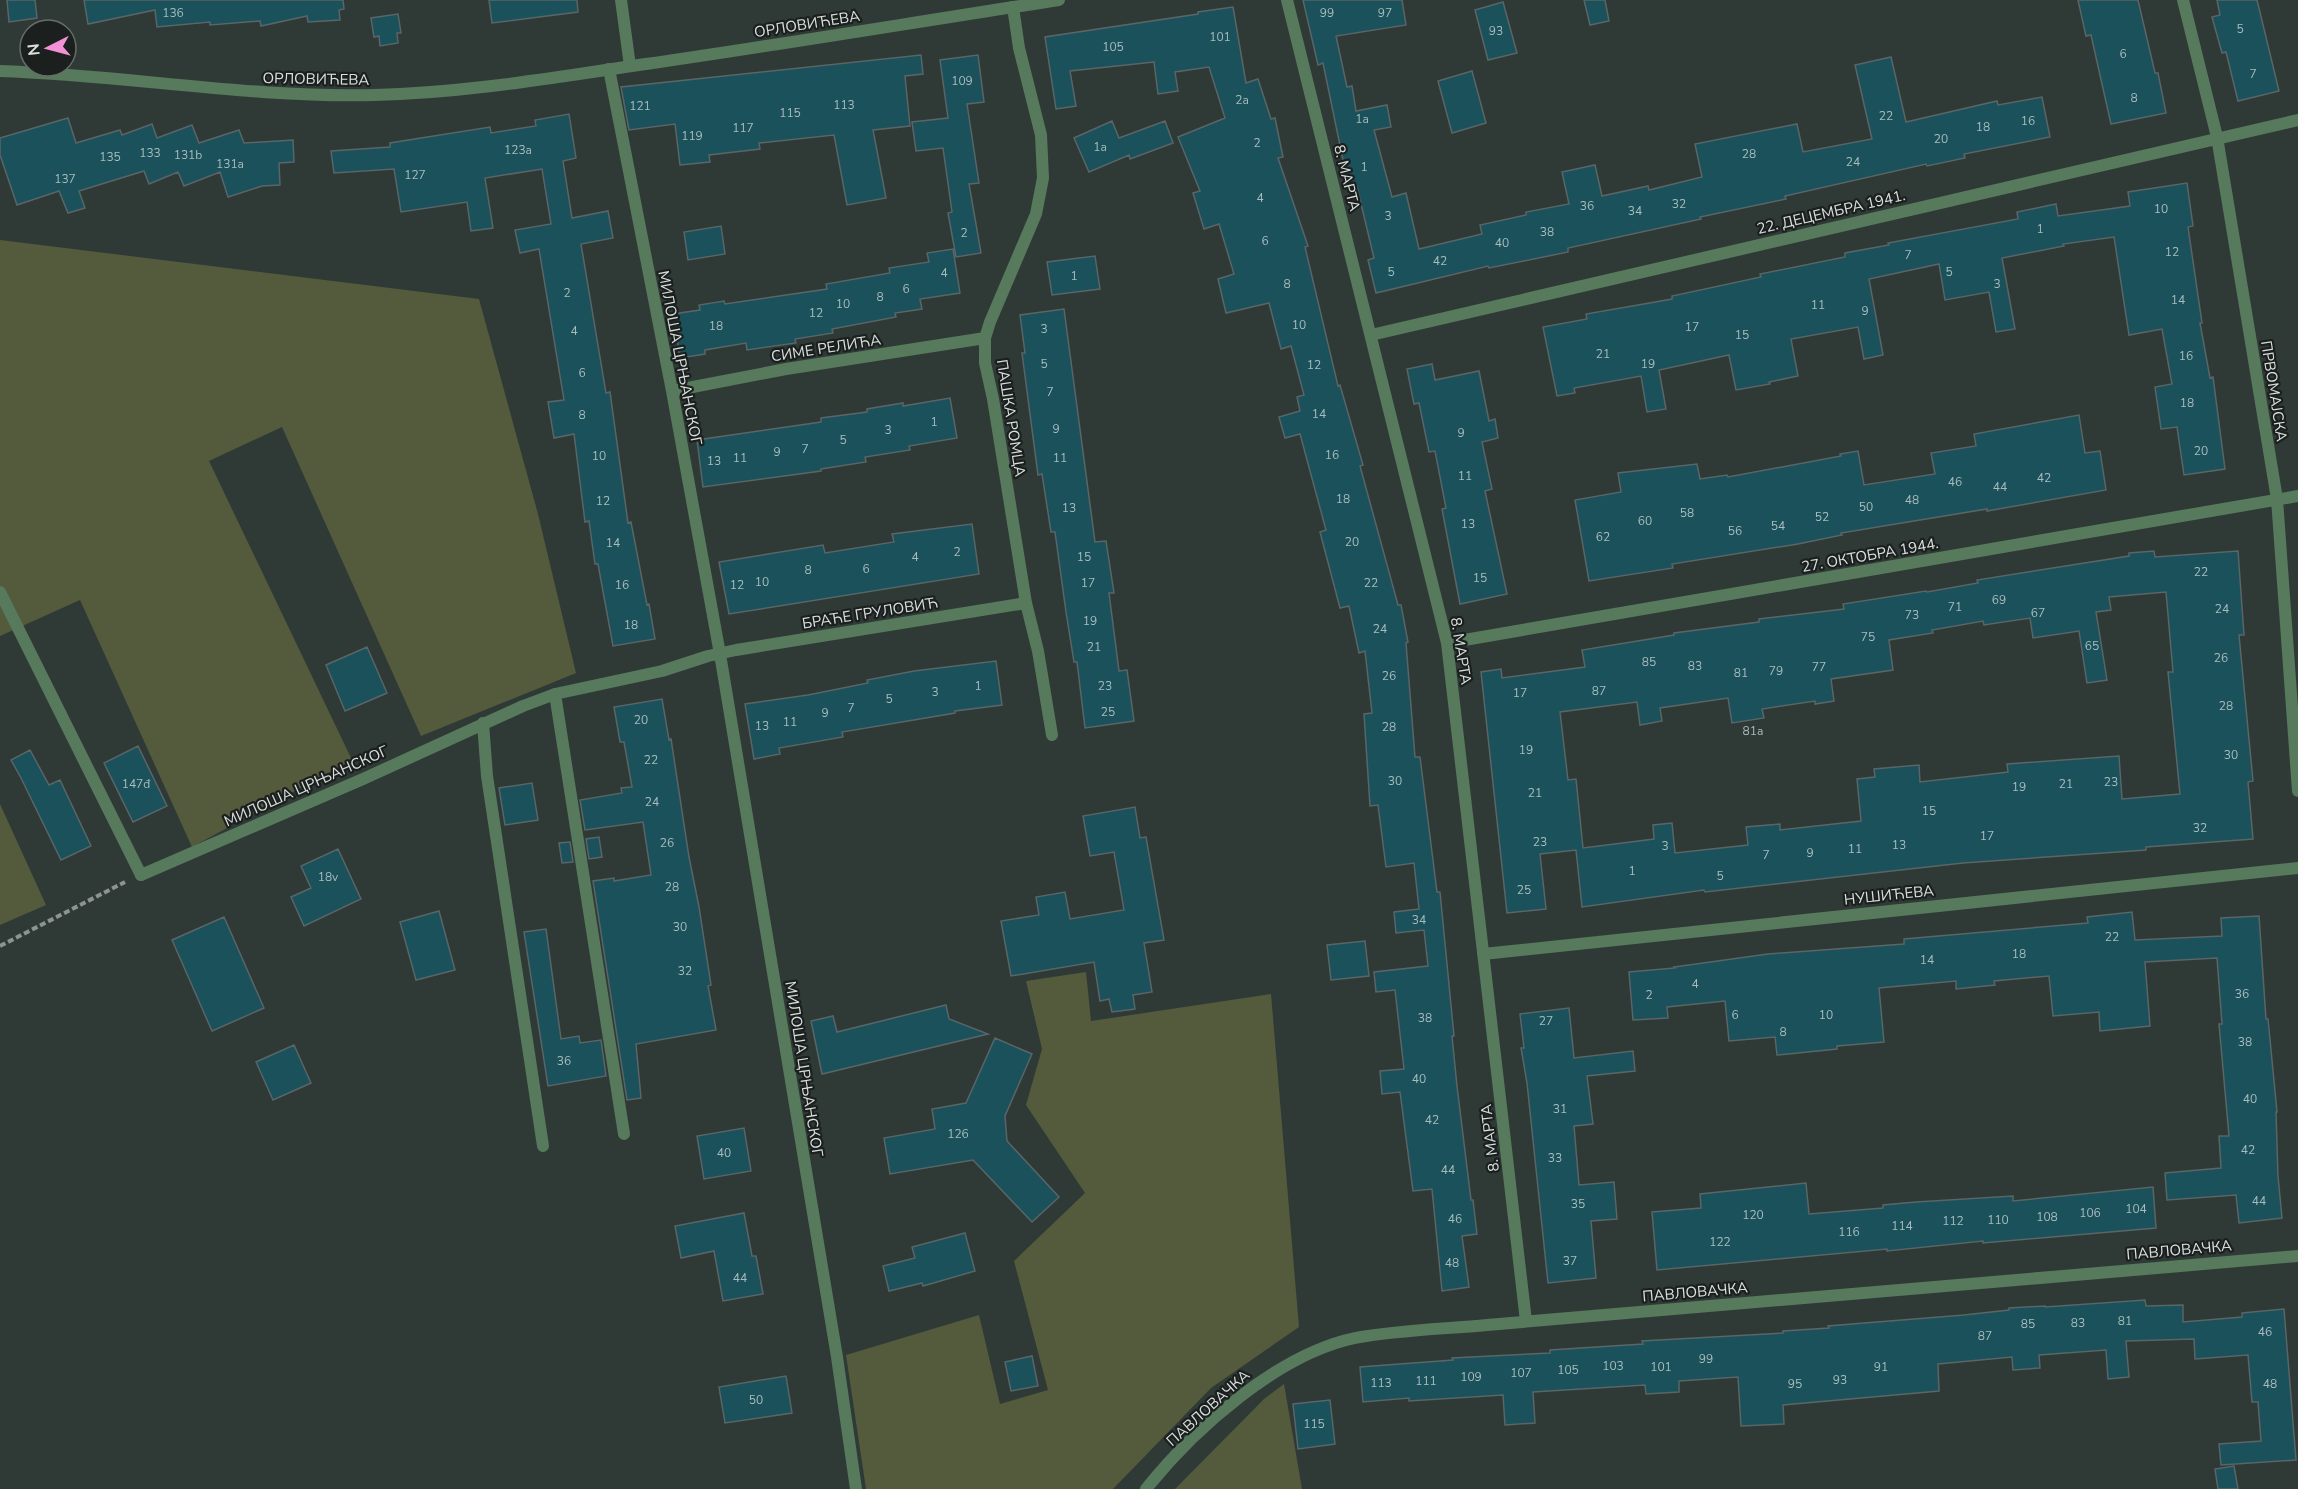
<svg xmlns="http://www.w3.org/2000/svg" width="2298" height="1489" viewBox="0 0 2298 1489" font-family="'Nunito Sans',sans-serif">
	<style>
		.green { fill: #545a3c }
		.building { fill: #1a515b; stroke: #596567; stroke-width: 1.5; fill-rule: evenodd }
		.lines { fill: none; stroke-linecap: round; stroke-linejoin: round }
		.path { stroke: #8c9492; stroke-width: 4; stroke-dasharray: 6 3; stroke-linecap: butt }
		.service { stroke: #57795c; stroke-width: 12 }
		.minor { stroke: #57795c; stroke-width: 12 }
		.tertiary { stroke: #57795c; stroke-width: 12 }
		.labels { text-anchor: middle; stroke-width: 4.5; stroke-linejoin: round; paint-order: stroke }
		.number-label { font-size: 12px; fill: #a9bcbd }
		.street-label { font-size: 15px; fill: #d9e0de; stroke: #1b201f }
	</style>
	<rect width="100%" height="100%" fill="#2f3a37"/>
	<path class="green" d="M0,240L479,299L538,514L576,673L421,736L282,427L209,461L352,760L192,847L80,600L0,636Z
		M0,804L46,905L0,925Z
		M1086,972L1091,1021L1271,994L1299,1327L1211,1388L1113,1489H866L846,1355L979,1315L1000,1404L1048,1390L1014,1261L1085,1193L1026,1105L1042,1049L1026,981Z
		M1284,1384L1302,1489H1175L1264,1399Z"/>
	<path class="building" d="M7,0H35L37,18L9,22Z
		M84,0H343L344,9L339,10L340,20L308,22L307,16L261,26L260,21L210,25V22L157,27L155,10L88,24Z
		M489,0H577L578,12L492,23Z
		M1303,0H1402L1406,25L1336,36L1347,87L1352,86L1356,111L1387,105L1391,127L1374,130L1392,197L1406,193L1419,249L1482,234L1480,225L1526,215V212L1569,204L1562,172L1595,165L1602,196L1648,186L1649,190L1702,177L1695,144L1797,124L1803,152L1872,139L1855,65L1891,57L1906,122L1997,101L1998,105L2042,97L2050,137L1964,154L1965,158L1927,166L1926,164L1785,196L1786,199L1700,217L1701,219L1568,248V252L1489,268L1488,266L1376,293L1368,260L1374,258L1357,187L1349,189L1323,63L1318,65Z
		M1584,0H1605L1609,21L1590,25Z
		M2078,0H2138L2155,73H2158L2166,113L2111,124L2091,35L2086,36Z
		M2217,0H2257L2279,91L2238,101L2226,52L2222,53L2212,17L2220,15Z
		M1503,2L1517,53L1488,60L1475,10Z
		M1233,7L1246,83L1258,79L1271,119L1275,118L1283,157L1278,158L1308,246L1305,247L1338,386L1340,385L1363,465L1360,466L1398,605H1401L1408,642L1406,643L1415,757H1420L1437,892H1440L1454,1036H1452L1457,1086L1471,1200H1473L1477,1234L1462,1236L1469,1287L1442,1291L1432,1189L1413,1191L1400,1092L1382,1094L1380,1071L1404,1069L1395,990L1376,992L1374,972L1428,966L1424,930L1396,933L1394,912L1419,909L1414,863L1386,867L1378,805L1370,806L1364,714L1372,713L1365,651L1359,653L1349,606L1340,608L1320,532L1326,530L1300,434L1285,438L1279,417L1300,411L1297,397L1304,395L1291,346L1281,349L1269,303L1226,313L1218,279L1234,274L1219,224L1204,229L1193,193L1200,191L1178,137L1225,118L1209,67L1175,72L1178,91L1158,94L1154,62L1070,71L1076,106L1056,109L1045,37L1198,14V12Z
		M398,14L401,33H397L398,43L380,46L379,36L374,37L371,18Z
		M921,55L923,74L905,76L910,126L873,130L886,198L847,205L834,135L759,143L760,149L709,155L710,162L680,165L675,124L629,130L621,87Z
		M978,55L984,102L967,104L979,183L969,184L981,253L956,257L948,213L952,212L943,148L916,151L912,122L948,118L940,60Z
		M1472,71L1486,123L1452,133L1438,81Z
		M569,114L576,158L563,161L572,218L608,211L613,238L581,244L606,393L610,392L628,523L631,522L647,605L649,604L655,639L613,646L598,564H595L589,521L585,522L574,434L554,438L548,402L564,400L539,249L520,253L515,230L551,224L542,169L485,178L493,228L471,231L467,202L401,212L394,169L334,173L331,151L390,147V143L490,127L491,133L536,126L535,120Z
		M68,118L76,143L120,130L122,135L152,124L157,138L192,125L199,143L239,130L244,143L293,140L294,162L279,163L280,185L262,186L228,197L220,172L184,186L178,172L149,184L144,171L79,191L85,208L68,213L59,191L17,205L0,155V138Z
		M1112,121L1119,138L1165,121L1173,143L1130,159L1129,155L1089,172L1074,138Z
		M2187,183L2193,226L2188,227L2202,323H2200L2210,378L2213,377L2225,469L2184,475L2177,427L2161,429L2155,387L2172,384L2162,329L2129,335L2114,237L2063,244L2064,246L2002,258L2015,329L1996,332L1989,292L1945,300L1939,264L1869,279L1883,355L1864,359L1858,327L1791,339L1798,376L1769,382L1770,384L1736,390L1729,355L1659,370L1666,409L1647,412L1641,376L1574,388L1575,393L1557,396L1543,327L1587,319L1586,314L1672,299V296L1761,277L1760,274L1845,257V253L1889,245L1888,243L2018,219L2017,212L2056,204L2058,216L2130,206L2128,192Z
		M721,226L725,254L688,260L684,232Z
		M953,249L960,293L920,299L922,309L895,313L896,317L832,329L833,333L795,339L796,343L747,350L746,343L705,350V354L680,358L673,314L700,310L699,305L724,301L725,304L827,289L826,284L890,273L889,268L929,262L927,253Z
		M1095,256L1100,289L1052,295L1047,262Z
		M1064,309L1095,542L1106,541L1114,593H1109L1119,671L1127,670L1134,721L1085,728L1077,662H1074L1066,612L1055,532H1051L1042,474L1038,475L1022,353H1025L1020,315Z
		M1432,364L1435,380L1479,371L1489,421L1495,419L1498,438L1482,442L1492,489L1485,491L1507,594L1460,604L1442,509L1446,508L1435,451L1429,452L1419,403L1414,404L1407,369Z
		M950,398L957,438L909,446L910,450L865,457L866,462L821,469V471L703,487L697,440L821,422V418L867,412V409L903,403V406Z
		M2079,415L2085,453L2100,451L2106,490L1987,511V509L1841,533L1842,535L1798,544L1672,564L1673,568L1589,581L1575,500L1621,492L1618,473L1697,464L1700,479L1727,475L1728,477L1841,456L1840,454L1858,451L1864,485L1935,474L1931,453L1976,446L1974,434Z
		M972,524L979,574L729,614L719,562L823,545L825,553L894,542L892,534Z
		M2154,551L2155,557L2238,551L2244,635H2239L2253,781L2248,782L2253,839L2146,847V850L1963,863L1705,892L1704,890L1582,907L1576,850L1540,854L1546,909L1507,913L1481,672L1501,669L1502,678L1585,667L1582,650L1674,635V633L1759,622V619L1844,609L1843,604L1926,591L1927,592L1978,583L1977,580L2129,556V553ZM2166,592L2173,672H2168L2180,794L2122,799L2119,756L2007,764L2008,772L1920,782L1919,765L1874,769L1875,777L1857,779L1861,821L1780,830V824L1746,827L1748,845L1675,853L1672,823L1653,825L1654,839L1583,848L1576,779L1568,780L1560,712L1637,702L1640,725L1662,721L1660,708L1728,698L1732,723L1764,718L1762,709L1815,701V704L1834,701L1831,679L1893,670L1889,640L1933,633L1932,630L1983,621L1984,625L2030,618L2033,638L2079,631L2087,683L2107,680L2096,612L2111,610L2109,597Z
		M367,647L387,693L345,711L326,665Z
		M996,661L1002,705L955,711V713L842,732L843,737L779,748L780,754L754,759L745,704L808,695L868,683L867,680L914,671Z
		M662,699L669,740L671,739L689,857L699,907L711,985L708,986L716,1030L636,1044L641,1098L627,1100L593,881L614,878V881L651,875L643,822L585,830L580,800L622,793L621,788L632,787L624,742H620L614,707Z
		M138,746L167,806L133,822L104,763Z
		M30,750L49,785L60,780L91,846L61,860L21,778L11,760Z
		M532,783L538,820L505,825L499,788Z
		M1135,807L1140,838L1146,837L1164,940L1144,943L1152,992L1133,995L1135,1009L1112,1012L1109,999L1100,1001L1094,962L1011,976L1001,921L1039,915L1036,897L1065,892L1070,919L1124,910L1114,852L1090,856L1083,816Z
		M599,837L602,857L589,859L586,839Z
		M570,842L573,862L562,863L559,843Z
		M338,849L361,899L304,926L291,897L311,888L301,866Z
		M439,911L455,970L416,980L400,922Z
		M2132,912L2135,940L2222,936L2221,918L2259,916L2266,1019H2268L2277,1112H2276L2278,1176L2282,1218L2239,1223L2236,1195L2167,1200L2165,1173L2221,1168L2219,1136H2229L2219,1024H2222L2217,958L2145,962L2150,1026L2100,1031L2099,1012L2053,1016L2049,976L1994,981L1995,985L1956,989V981L1879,988L1884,1042L1837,1046V1049L1777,1055L1775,1037L1729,1041L1725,1001L1667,1007L1668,1018L1633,1020L1629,972L1675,968L1674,967L1768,954L1904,944V939L2088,923L2087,917Z
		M224,917L264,1008L212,1031L172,940Z
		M546,929L561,1039L579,1036L580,1043L601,1040L606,1076L548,1086L524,932Z
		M1365,941L1369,976L1331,980L1327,945Z
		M946,1005L949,1019L988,1034L822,1074L811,1021L833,1016L837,1032Z
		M1569,1008L1574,1058L1633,1051L1635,1071L1587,1076L1593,1124L1574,1126L1579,1185L1614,1182L1617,1219L1591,1221L1596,1278L1548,1283L1527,1083L1521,1048H1524L1520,1014Z
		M995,1038L1032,1054L1005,1116L1007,1141L1059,1197L1032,1222L973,1160L890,1174L884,1138L935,1129L932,1109L966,1103Z
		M294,1045L311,1083L273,1100L256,1062Z
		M744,1128L751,1171L704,1179L697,1136Z
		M1806,1183L1809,1214L1883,1208V1205L1916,1202L2013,1196V1201L2153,1187L2156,1228L1983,1243V1241L1887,1251V1249L1657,1270L1652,1212L1701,1208L1700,1194Z
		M744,1213L752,1256H756L763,1294L723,1301L714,1251L681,1258L675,1226Z
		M965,1233L975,1271L923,1286L922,1283L889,1291L883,1266L915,1258L912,1247Z
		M2145,1300L2146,1306L2183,1305V1322L2242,1317V1313L2284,1309L2296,1460L2221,1465L2219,1444L2261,1441L2258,1402H2252L2248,1355L2195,1359L2194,1339L2126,1341L2129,1377L2108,1379L2106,1350L2039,1355L2040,1368L2013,1370L2012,1357L1938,1364L1939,1391L1783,1405L1784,1424L1741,1426L1738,1377L1679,1381V1392L1646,1394L1645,1385L1533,1392L1535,1423L1505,1425L1503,1395L1409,1401V1398L1363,1402L1360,1367L1453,1360L1452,1358L1550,1353V1350L1643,1344L1642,1341L1783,1333V1331L1829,1328L1828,1326L1964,1315L2009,1310V1308L2045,1306V1307Z
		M1032,1356L1038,1386L1011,1391L1005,1362Z
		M786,1376L792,1413L725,1423L719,1387Z
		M1330,1400L1335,1444L1298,1449L1293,1404Z
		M2234,1466L2238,1489H2218L2215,1469Z"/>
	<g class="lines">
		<path class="path" d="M0,946L125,882"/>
		<path class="service" d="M621,0L630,66
			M0,592L141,875"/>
		<path class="minor" d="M1287,0L1447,643L1526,1321
			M2183,0L2217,137L2277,499L2298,791
			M1013,7L1019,48L1041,135L1043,178L1036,214L990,322L985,338V363L993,399L1026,603L1038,651L1052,735
			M609,69L672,391L720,654L837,1357L856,1489
			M1371,335L2298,120
			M672,391L786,369L985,338
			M1447,643L2298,496
			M555,694L624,1134
			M483,723L487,776L543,1146
			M141,875L363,779L523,706L555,694L662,671L708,656L736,650L1026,603
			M1483,954L2298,868"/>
		<path class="tertiary" d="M0,71C125,75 249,98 374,95C466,93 556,77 646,64C784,44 922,21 1059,0
			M1146,1489C1194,1429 1278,1354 1355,1338C1398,1330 1444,1329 1487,1325L2298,1256"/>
	</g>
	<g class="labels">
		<g class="number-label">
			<text x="173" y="17">136</text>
			<text x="1327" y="17">99</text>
			<text x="1385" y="17">97</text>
			<text x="2240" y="33">5</text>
			<text x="1496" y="35">93</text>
			<text x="1220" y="41">101</text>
			<text x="1113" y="51">105</text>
			<text x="2123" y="58">6</text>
			<text x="2253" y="78">7</text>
			<text x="962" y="85">109</text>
			<text x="2134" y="102">8</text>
			<text x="1242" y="104">2a</text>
			<text x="844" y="109">113</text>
			<text x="640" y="110">121</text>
			<text x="790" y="117">115</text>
			<text x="1886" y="120">22</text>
			<text x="1362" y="123">1a</text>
			<text x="2028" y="125">16</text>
			<text x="1983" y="131">18</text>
			<text x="743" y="132">117</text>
			<text x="692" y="140">119</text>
			<text x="1941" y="143">20</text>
			<text x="1257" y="147">2</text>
			<text x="1100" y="151">1a</text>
			<text x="518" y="154">123a</text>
			<text x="150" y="157">133</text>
			<text x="1749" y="158">28</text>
			<text x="188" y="159">131b</text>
			<text x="110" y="161">135</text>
			<text x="1853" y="166">24</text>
			<text x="230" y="168">131a</text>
			<text x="1364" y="171">1</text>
			<text x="415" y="179">127</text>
			<text x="65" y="183">137</text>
			<text x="1260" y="202">4</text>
			<text x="1679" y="208">32</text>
			<text x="1587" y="210">36</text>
			<text x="2161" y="213">10</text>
			<text x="1635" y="215">34</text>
			<text x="1388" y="220">3</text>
			<text x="2040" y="233">1</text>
			<text x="1547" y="236">38</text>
			<text x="964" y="237">2</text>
			<text x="1265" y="245">6</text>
			<text x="1502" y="247">40</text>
			<text x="2172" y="256">12</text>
			<text x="1908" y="259">7</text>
			<text x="1440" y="265">42</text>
			<text x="1391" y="276">5</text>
			<text x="1949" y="276">5</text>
			<text x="944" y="277">4</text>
			<text x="1074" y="280">1</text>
			<text x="1287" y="288">8</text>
			<text x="1997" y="288">3</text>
			<text x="906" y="293">6</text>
			<text x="567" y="297">2</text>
			<text x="880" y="301">8</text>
			<text x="2178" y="304">14</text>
			<text x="843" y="308">10</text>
			<text x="1818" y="309">11</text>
			<text x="1865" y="315">9</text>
			<text x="816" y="317">12</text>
			<text x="1299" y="329">10</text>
			<text x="716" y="330">18</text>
			<text x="1692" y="331">17</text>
			<text x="1044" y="333">3</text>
			<text x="574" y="335">4</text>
			<text x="1742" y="339">15</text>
			<text x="1603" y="358">21</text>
			<text x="2186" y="360">16</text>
			<text x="1044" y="368">5</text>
			<text x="1648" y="368">19</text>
			<text x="1314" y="369">12</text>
			<text x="582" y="377">6</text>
			<text x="1050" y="396">7</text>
			<text x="2187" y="407">18</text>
			<text x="1319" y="418">14</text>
			<text x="582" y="419">8</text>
			<text x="934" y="426">1</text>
			<text x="1056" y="433">9</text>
			<text x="888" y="434">3</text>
			<text x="1461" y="437">9</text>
			<text x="843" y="444">5</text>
			<text x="805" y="453">7</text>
			<text x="2201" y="455">20</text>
			<text x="777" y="456">9</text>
			<text x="1332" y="459">16</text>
			<text x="599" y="460">10</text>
			<text x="740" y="462">11</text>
			<text x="1060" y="462">11</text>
			<text x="714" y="465">13</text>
			<text x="1465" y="480">11</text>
			<text x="2044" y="482">42</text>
			<text x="1955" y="486">46</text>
			<text x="2000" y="491">44</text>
			<text x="1343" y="503">18</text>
			<text x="1912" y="504">48</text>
			<text x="603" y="505">12</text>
			<text x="1866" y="511">50</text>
			<text x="1069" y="512">13</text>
			<text x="1687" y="517">58</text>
			<text x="1822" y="521">52</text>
			<text x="1645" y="525">60</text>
			<text x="1468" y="528">13</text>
			<text x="1778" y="530">54</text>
			<text x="1735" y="535">56</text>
			<text x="1603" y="541">62</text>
			<text x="1352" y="546">20</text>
			<text x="613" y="547">14</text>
			<text x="957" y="556">2</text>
			<text x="915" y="561">4</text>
			<text x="1084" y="561">15</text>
			<text x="866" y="573">6</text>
			<text x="808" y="574">8</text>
			<text x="2201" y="576">22</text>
			<text x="1480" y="582">15</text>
			<text x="762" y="586">10</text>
			<text x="1088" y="587">17</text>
			<text x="1371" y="587">22</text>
			<text x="622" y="589">16</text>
			<text x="737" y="589">12</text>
			<text x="1999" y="604">69</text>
			<text x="1955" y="611">71</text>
			<text x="2222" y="613">24</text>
			<text x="2038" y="617">67</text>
			<text x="1912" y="619">73</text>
			<text x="1090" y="625">19</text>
			<text x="631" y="629">18</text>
			<text x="1380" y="633">24</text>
			<text x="1868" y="641">75</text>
			<text x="2092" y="650">65</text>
			<text x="1094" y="651">21</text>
			<text x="2221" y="662">26</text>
			<text x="1649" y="666">85</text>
			<text x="1695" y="670">83</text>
			<text x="1819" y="671">77</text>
			<text x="1776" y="675">79</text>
			<text x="1741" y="677">81</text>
			<text x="1389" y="680">26</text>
			<text x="978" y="690">1</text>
			<text x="1105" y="690">23</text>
			<text x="1599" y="695">87</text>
			<text x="935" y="696">3</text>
			<text x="1520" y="697">17</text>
			<text x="889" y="703">5</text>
			<text x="2226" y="710">28</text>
			<text x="851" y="712">7</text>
			<text x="1108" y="716">25</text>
			<text x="825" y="717">9</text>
			<text x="641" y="724">20</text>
			<text x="790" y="726">11</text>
			<text x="762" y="730">13</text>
			<text x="1389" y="731">28</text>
			<text x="1753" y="735">81a</text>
			<text x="1526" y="754">19</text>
			<text x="2231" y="759">30</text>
			<text x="651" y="764">22</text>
			<text x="1395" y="785">30</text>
			<text x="2111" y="786">23</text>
			<text x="136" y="788">147đ</text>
			<text x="2066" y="788">21</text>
			<text x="2019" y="791">19</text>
			<text x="1535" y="797">21</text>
			<text x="652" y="806">24</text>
			<text x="1929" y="815">15</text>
			<text x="2200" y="832">32</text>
			<text x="1987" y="840">17</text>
			<text x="1540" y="846">23</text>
			<text x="667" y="847">26</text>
			<text x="1899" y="849">13</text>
			<text x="1665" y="850">3</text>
			<text x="1855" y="853">11</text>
			<text x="1810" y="857">9</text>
			<text x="1766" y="859">7</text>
			<text x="1632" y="875">1</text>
			<text x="1720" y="880">5</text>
			<text x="328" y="881">18v</text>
			<text x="672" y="891">28</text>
			<text x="1524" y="894">25</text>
			<text x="1419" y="924">34</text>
			<text x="680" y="931">30</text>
			<text x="2112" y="941">22</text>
			<text x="2019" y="958">18</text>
			<text x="1927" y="964">14</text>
			<text x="685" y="975">32</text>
			<text x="1695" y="988">4</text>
			<text x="2242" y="998">36</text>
			<text x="1649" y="999">2</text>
			<text x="1735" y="1019">6</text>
			<text x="1826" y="1019">10</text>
			<text x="1425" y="1022">38</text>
			<text x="1546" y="1025">27</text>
			<text x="1783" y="1036">8</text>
			<text x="2245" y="1046">38</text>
			<text x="564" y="1065">36</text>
			<text x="1419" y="1083">40</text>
			<text x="2250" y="1103">40</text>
			<text x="1560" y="1113">31</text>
			<text x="1432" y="1124">42</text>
			<text x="958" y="1138">126</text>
			<text x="2248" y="1154">42</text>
			<text x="724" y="1157">40</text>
			<text x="1555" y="1162">33</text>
			<text x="1448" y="1174">44</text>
			<text x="2259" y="1205">44</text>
			<text x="1578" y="1208">35</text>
			<text x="2136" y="1213">104</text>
			<text x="2090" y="1217">106</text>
			<text x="1753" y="1219">120</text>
			<text x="2047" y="1221">108</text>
			<text x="1455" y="1223">46</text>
			<text x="1998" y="1224">110</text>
			<text x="1953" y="1225">112</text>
			<text x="1902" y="1230">114</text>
			<text x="1849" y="1236">116</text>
			<text x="1720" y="1246">122</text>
			<text x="1570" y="1265">37</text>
			<text x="1452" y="1267">48</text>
			<text x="740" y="1282">44</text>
			<text x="2125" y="1325">81</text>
			<text x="2078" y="1327">83</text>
			<text x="2028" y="1328">85</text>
			<text x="2265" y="1336">46</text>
			<text x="1985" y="1340">87</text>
			<text x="1706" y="1363">99</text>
			<text x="1613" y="1370">103</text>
			<text x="1661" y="1371">101</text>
			<text x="1881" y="1371">91</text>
			<text x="1568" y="1374">105</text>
			<text x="1521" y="1377">107</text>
			<text x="1471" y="1381">109</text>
			<text x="1840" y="1384">93</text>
			<text x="1426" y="1385">111</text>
			<text x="1381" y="1387">113</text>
			<text x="1795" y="1388">95</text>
			<text x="2270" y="1388">48</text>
			<text x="756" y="1404">50</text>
			<text x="1314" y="1428">115</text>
		</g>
		<g class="street-label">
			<text transform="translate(807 24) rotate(-9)" y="5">ОРЛОВИЋЕВА</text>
			<text transform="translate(316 79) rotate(1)" y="5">ОРЛОВИЋЕВА</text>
			<text transform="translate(1347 178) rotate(76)" y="5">8. МАРТА</text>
			<text transform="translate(1831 212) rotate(-13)" y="5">22. ДЕЦЕМБРА 1941.</text>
			<text transform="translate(826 348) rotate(-9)" y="5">СИМЕ РЕЛИЋА</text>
			<text transform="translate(680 358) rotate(79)" y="5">МИЛОША ЦРЊАНСКОГ</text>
			<text transform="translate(2274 391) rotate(81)" y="5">ПРВОМАЈСКА</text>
			<text transform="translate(1011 418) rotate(81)" y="5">ПАШКА РОМЦА</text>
			<text transform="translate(1870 555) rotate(-10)" y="5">27. ОКТОБРА 1944.</text>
			<text transform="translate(870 613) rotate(-9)" y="5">БРАЋЕ ГРУЛОВИЋ</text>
			<text transform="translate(1461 651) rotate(81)" y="5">8. МАРТА</text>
			<text transform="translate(306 786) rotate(-24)" y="5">МИЛОША ЦРЊАНСКОГ</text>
			<text transform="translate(1889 895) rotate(-6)" y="5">НУШИЋЕВА</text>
			<text transform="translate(804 1069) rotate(81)" y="5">МИЛОША ЦРЊАНСКОГ</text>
			<text transform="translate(1490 1138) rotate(-97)" y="5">8. МАРТА</text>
			<text transform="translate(2179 1250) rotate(-5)" y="5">ПАВЛОВАЧКА</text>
			<text transform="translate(1695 1292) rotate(-5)" y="5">ПАВЛОВАЧКА</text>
			<text transform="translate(1208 1408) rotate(-42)" y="5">ПАВЛОВАЧКА</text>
		</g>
	</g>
	<g transform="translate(48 48) rotate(264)"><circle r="28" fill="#1b201f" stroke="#676d6b" stroke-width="1.5"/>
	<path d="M0-4.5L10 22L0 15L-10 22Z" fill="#f291d6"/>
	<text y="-9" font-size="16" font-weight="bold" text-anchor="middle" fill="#d9e0de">N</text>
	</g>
</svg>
